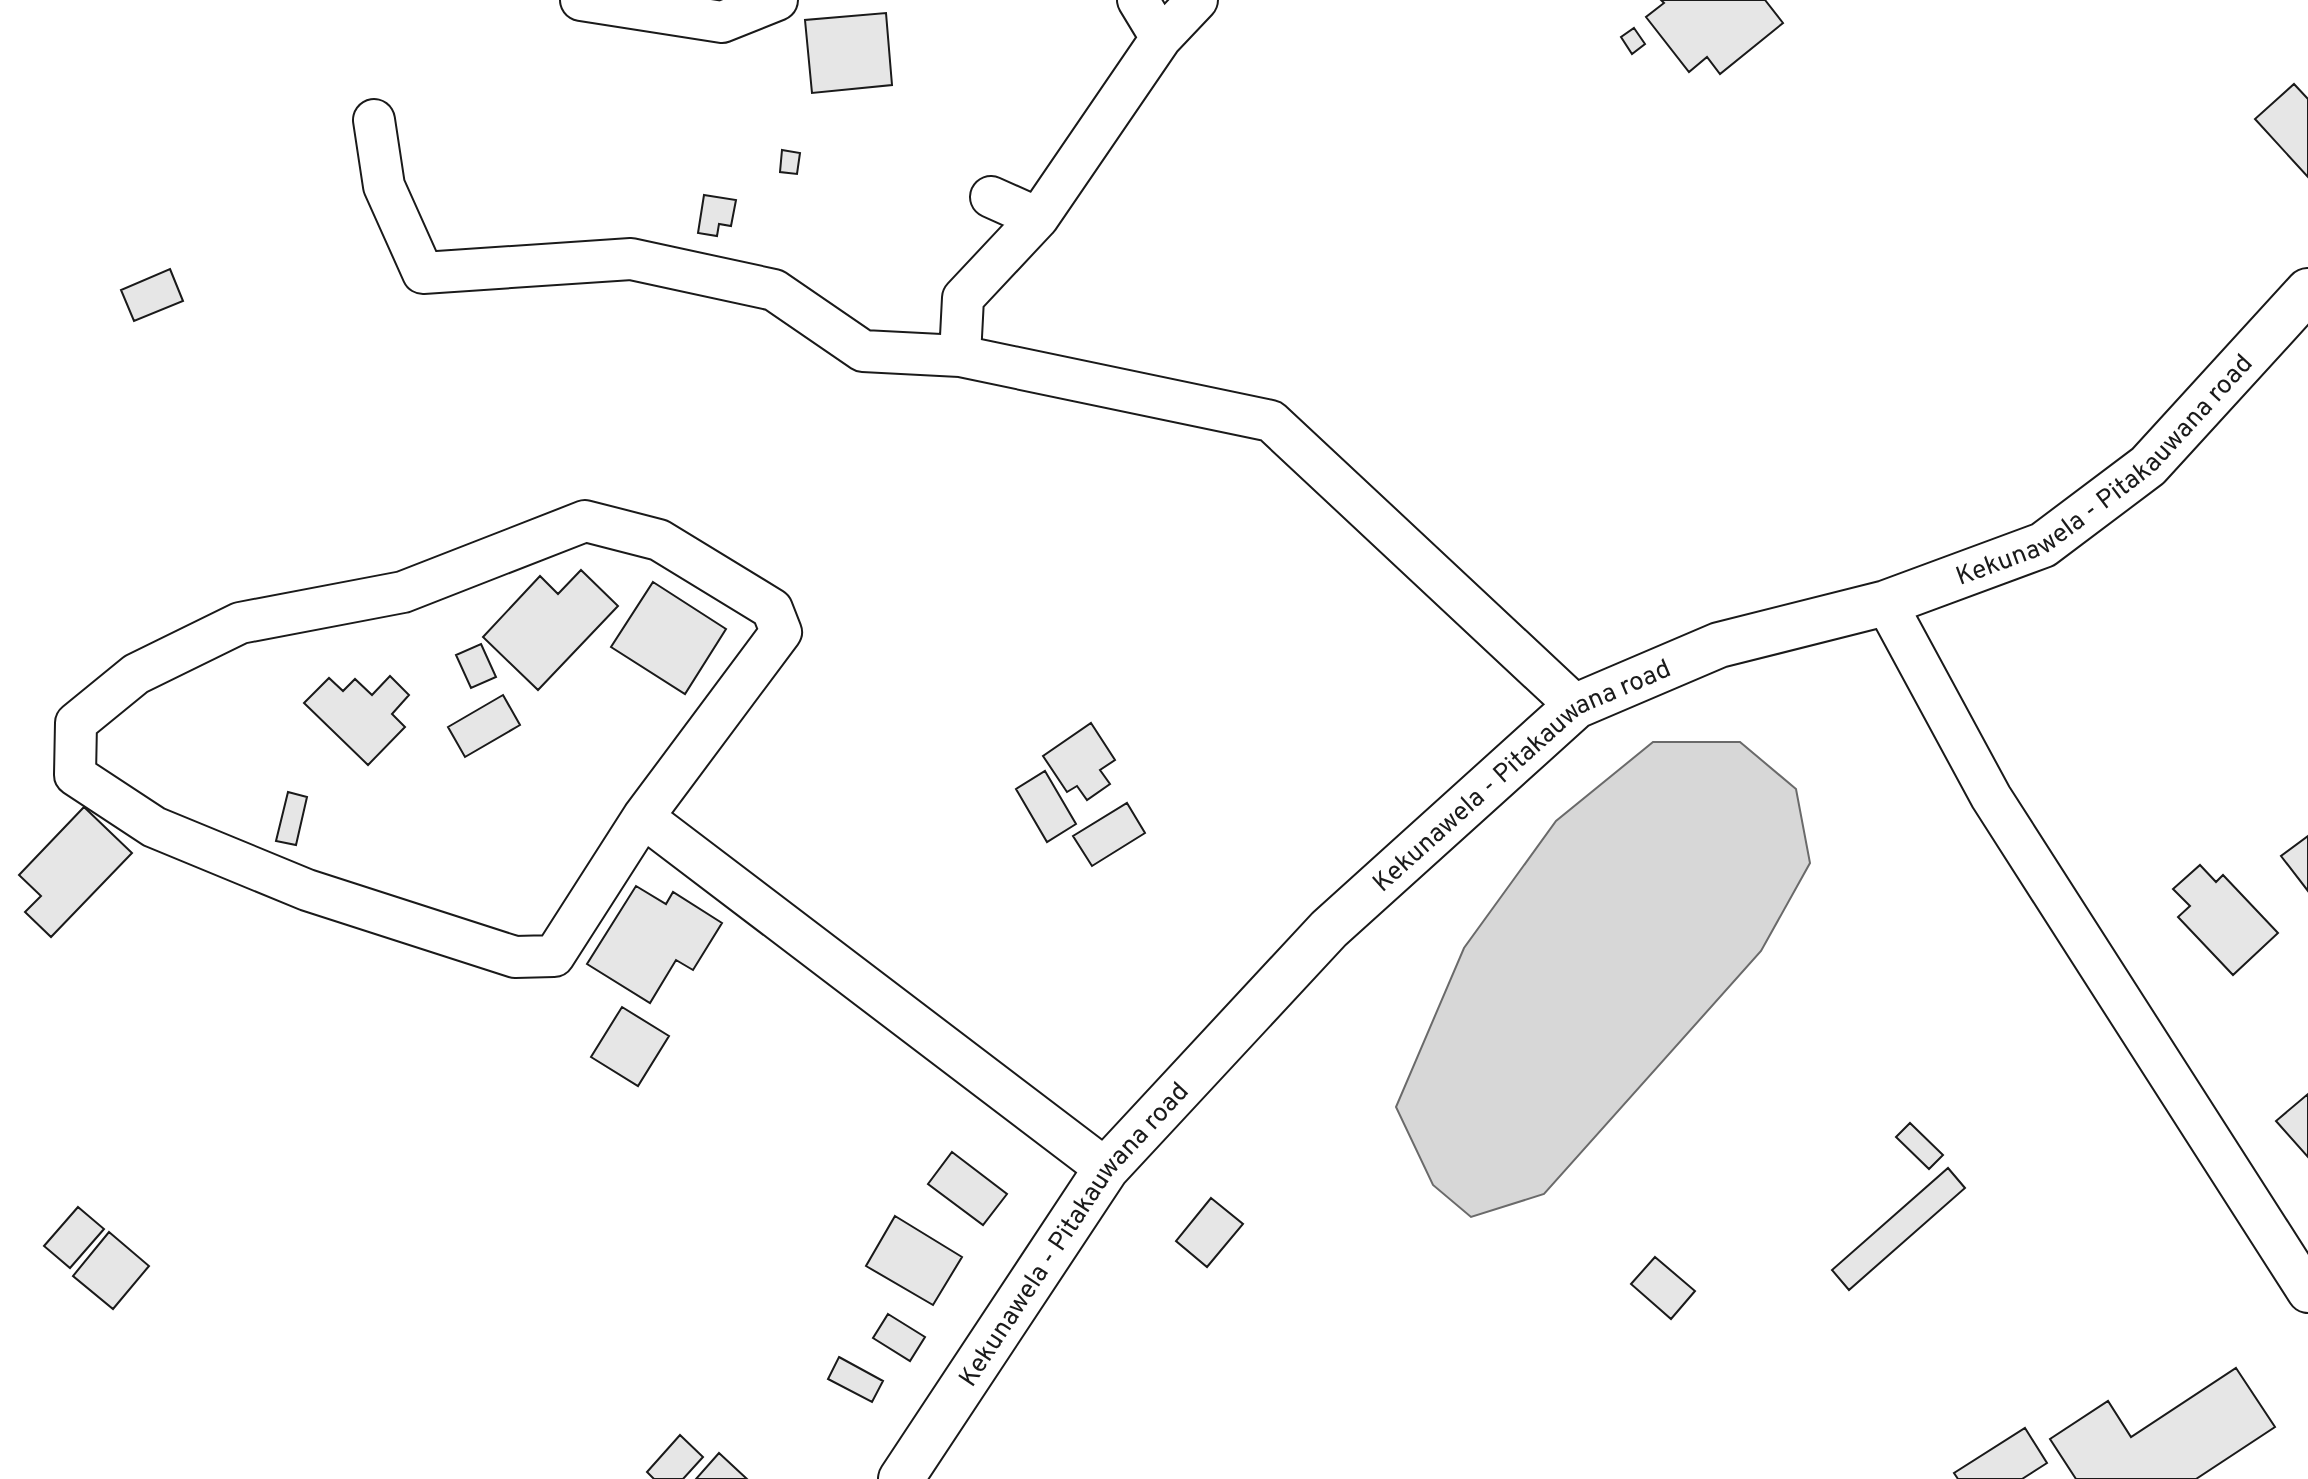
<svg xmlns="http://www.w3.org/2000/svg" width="2308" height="1479" viewBox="0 0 2308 1479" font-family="Overpass,sans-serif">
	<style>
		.water { fill: #d7d7d7; stroke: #6a6a6a; stroke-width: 2 }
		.building { fill: #e6e6e6; stroke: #1a1a1a; stroke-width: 2 }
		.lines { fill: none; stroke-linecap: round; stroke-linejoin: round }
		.street-casing { stroke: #1a1a1a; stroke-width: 44 }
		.secondary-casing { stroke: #1a1a1a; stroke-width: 48 }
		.street { stroke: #fff; stroke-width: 40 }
		.secondary { stroke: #fff; stroke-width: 44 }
		.labels { text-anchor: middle; stroke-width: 6; stroke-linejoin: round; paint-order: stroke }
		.street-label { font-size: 26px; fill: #1a1a1a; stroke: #fff }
	</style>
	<rect width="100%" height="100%" fill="#fff"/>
	<path class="water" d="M1653,742H1740L1796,789L1810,863L1761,951L1544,1194L1471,1217L1433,1185L1396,1107L1464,948L1556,821Z"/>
	<path class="building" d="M1661,0H1765L1783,23L1720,74L1707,57L1689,72L1646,17L1664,3Z
		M886,13L892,85L812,93L805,20Z
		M1634,28L1645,44L1632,54L1621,37Z
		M2294,84L2308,99V177L2255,119Z
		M782,150L800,153L797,174L780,172Z
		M704,195L736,200L731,226L719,224L717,236L698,233Z
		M170,269L183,301L134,321L121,290Z
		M581,570L618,606L538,690L483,637L540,576L558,594Z
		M653,582L726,629L685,694L611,647Z
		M481,644L496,677L471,688L456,655Z
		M390,676L409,695L392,714L405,727L368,765L304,703L329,678L343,691L355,679L372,695Z
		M503,695L520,725L465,757L448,727Z
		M1091,723L1115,760L1100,770L1110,784L1087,800L1077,786L1067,792L1043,756Z
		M1045,771L1076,824L1047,842L1016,789Z
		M288,792L307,797L296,845L276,841Z
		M1127,803L1145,833L1092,866L1073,836Z
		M84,807L132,853L51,937L25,912L41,896L19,875Z
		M2308,836V891L2281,856Z
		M2200,865L2216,882L2223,875L2278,933L2233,975L2178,917L2190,906L2173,889Z
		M636,886L666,904L673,892L722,923L693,970L676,960L650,1003L587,964Z
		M622,1007L669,1036L638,1086L591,1057Z
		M2308,1094V1157L2276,1121Z
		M1910,1123L1943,1155L1929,1169L1896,1137Z
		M952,1152L1007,1194L983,1225L928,1184Z
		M1948,1168L1965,1188L1849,1290L1832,1270Z
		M1211,1198L1243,1224L1207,1267L1176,1241Z
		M78,1207L104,1229L70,1268L44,1246Z
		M895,1216L962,1257L933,1305L866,1266Z
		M109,1232L149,1266L113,1309L73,1276Z
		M1655,1257L1695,1291L1671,1319L1631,1284Z
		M888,1314L925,1337L910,1361L873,1338Z
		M839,1357L883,1381L872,1402L828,1379Z
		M2236,1368L2275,1427L2196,1479H2076L2050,1439L2108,1401L2131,1437Z
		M2025,1428L2047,1463L2022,1479H1958L1954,1473Z
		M680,1435L703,1457L683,1479H654L647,1472Z
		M719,1453L747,1479H696Z"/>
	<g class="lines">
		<g class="street-casing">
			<path id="street" d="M581,0L722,22L777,0
				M1138,0L1161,38
				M374,120L384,186L423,273L631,259L774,290L863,351L960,356
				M991,197L1038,218L963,298L960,356L1271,421L1576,706
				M1038,218L1161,38L1197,0
				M1886,603L1991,797L2308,1292
				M643,817L554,956L515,957L307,890L154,827L75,775L76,723L136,674L240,623L403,592L585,521L659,540L772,609L781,632L643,817L1106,1169"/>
		</g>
		<g class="secondary-casing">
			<g id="secondary">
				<path id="s1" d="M901,1479L1106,1169L1329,929L1576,706L1719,645L1886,603L2043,545L2148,466L2308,291"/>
			</g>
		</g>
		<use href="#street" class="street"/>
		<use href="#secondary" class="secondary"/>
	</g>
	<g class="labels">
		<g class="street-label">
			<text dy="9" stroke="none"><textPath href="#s1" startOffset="1620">Kekunawela - Pitakauwana road</textPath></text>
			<text dy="9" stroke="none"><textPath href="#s1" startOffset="948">Kekunawela - Pitakauwana road</textPath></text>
			<text dy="9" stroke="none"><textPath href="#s1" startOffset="300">Kekunawela - Pitakauwana road</textPath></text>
		</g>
	</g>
</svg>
